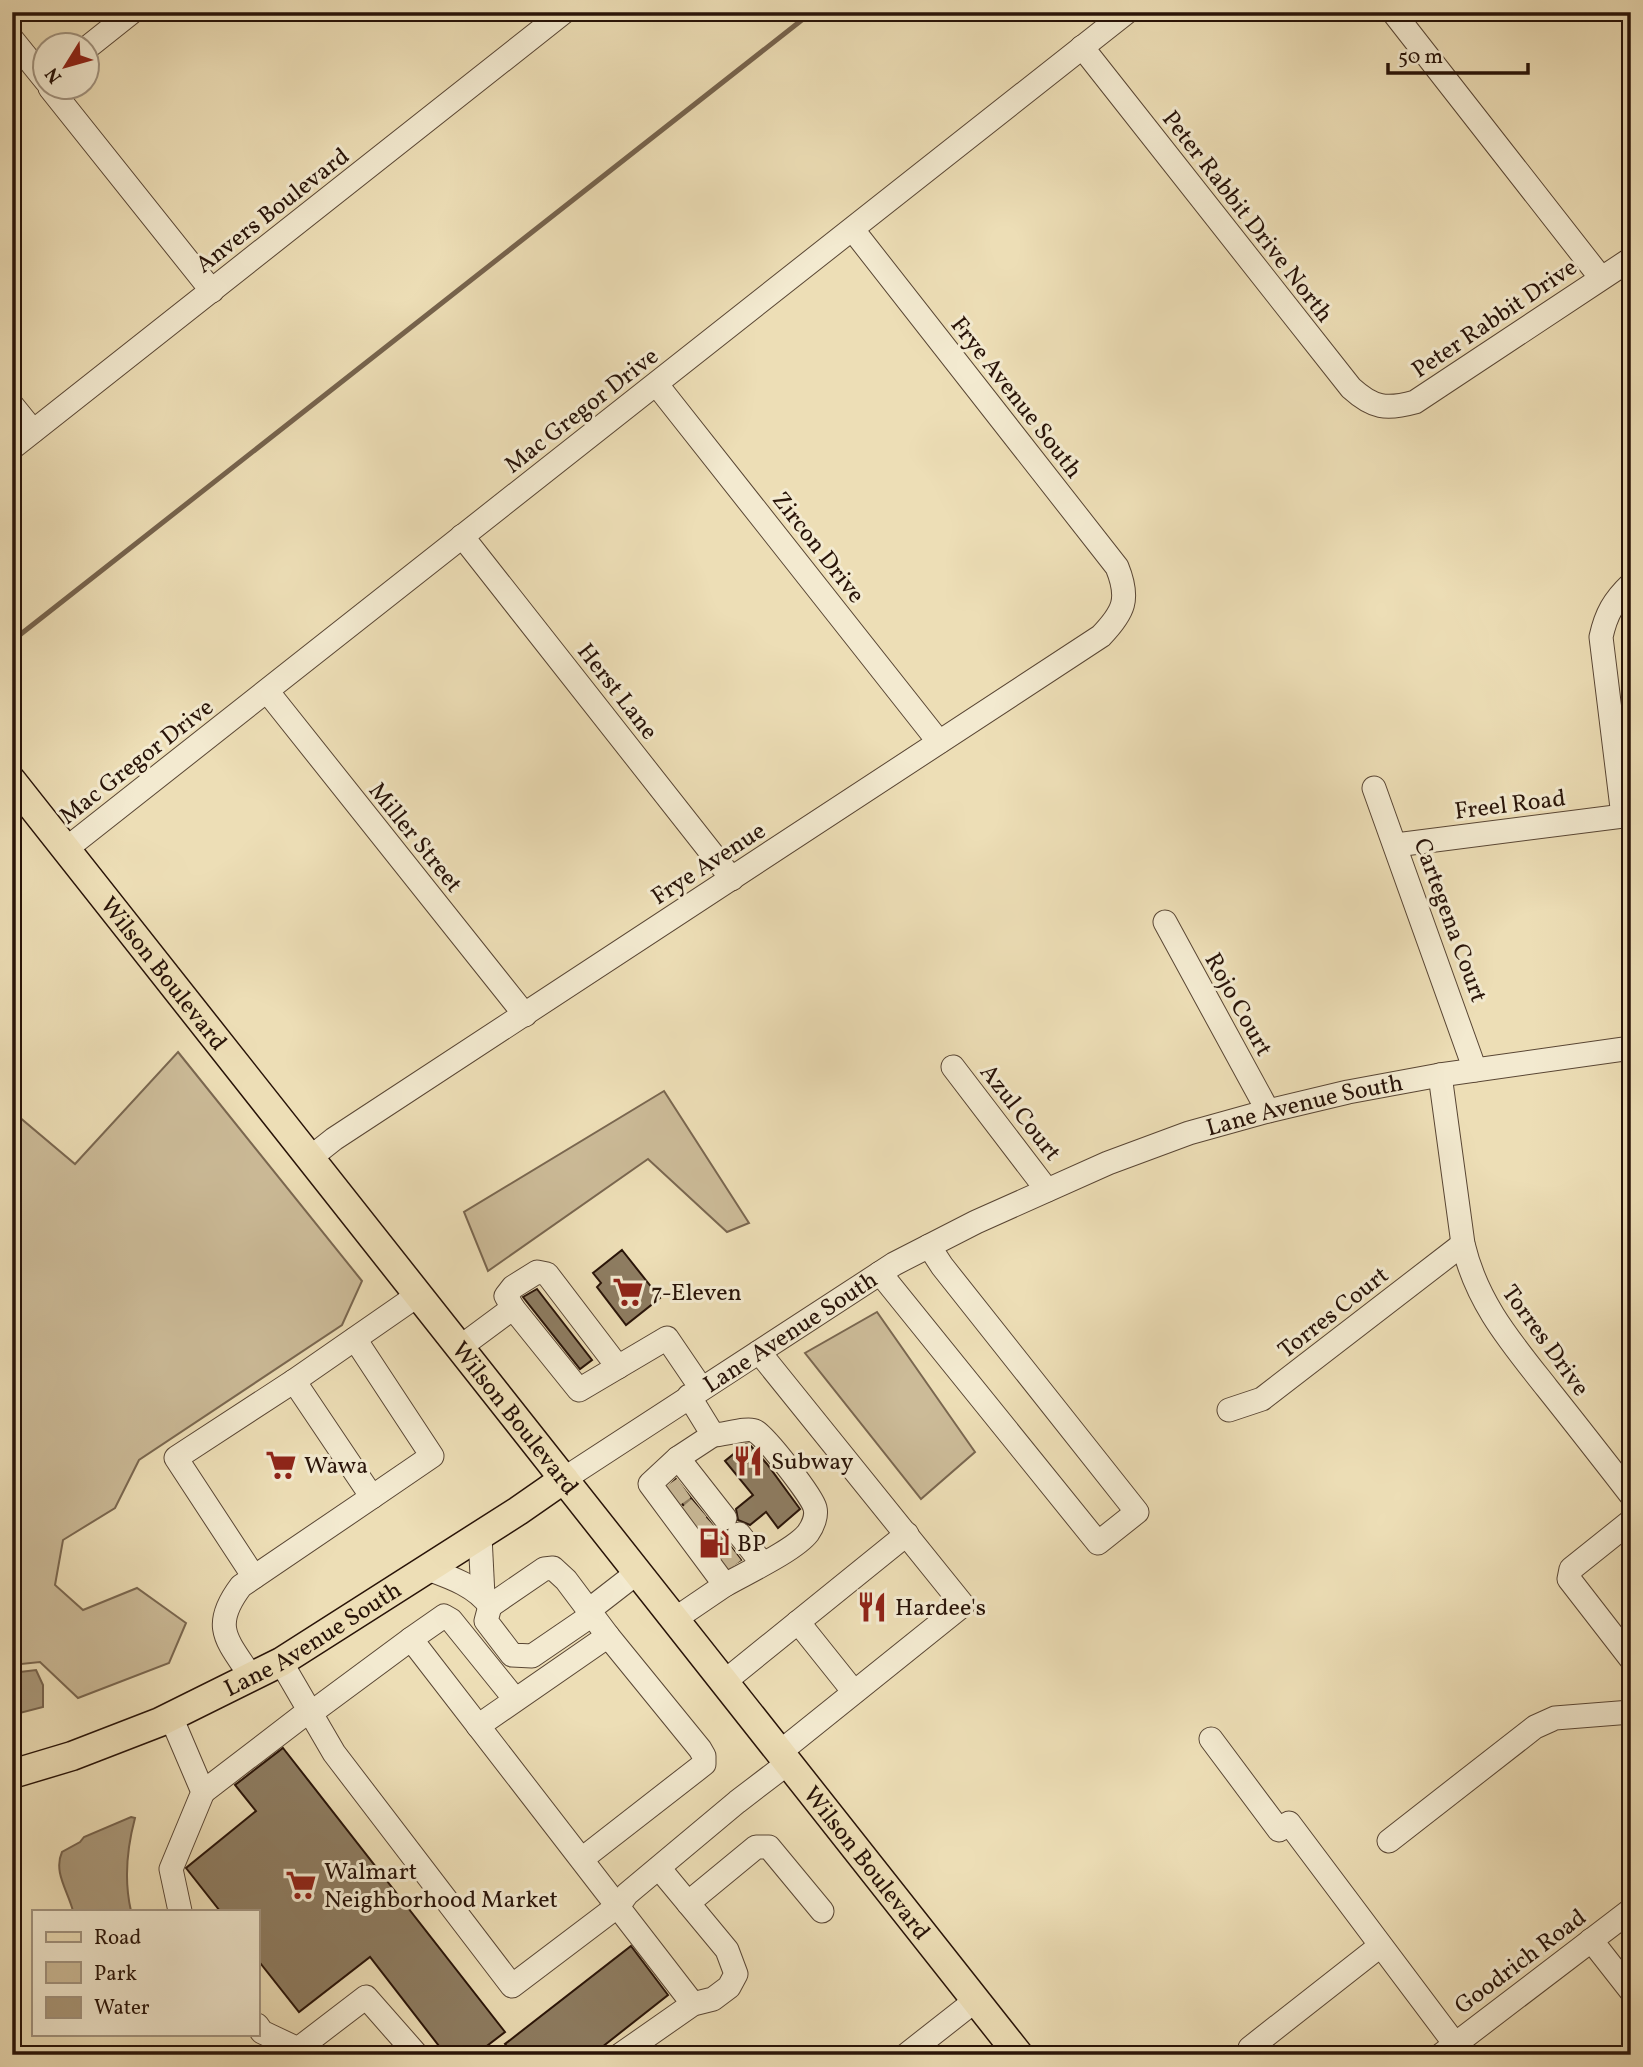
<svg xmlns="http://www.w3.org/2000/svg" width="1643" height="2067" viewBox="0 0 1643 2067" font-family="Vollkorn,serif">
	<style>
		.green { fill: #ccbb98; stroke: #7a6750; stroke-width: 2 }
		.water { fill: #aa997b; stroke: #76634d; stroke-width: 2 }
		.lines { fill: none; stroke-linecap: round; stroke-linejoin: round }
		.stream { stroke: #76634d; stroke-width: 5 }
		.building { fill: #8e7d62; stroke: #281308; stroke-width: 2 }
		.minor-tunnel { stroke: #c6b593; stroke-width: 23; stroke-dasharray: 23 11; stroke-linecap: butt }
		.minor-casing { stroke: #594634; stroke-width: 25 }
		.major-casing { stroke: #281308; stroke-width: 31 }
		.minor { stroke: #f3ead0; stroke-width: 23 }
		.major { stroke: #eddeb6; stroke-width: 28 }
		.labels { text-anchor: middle; stroke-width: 6; stroke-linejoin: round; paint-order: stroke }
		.street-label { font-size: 24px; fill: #281308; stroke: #f3ead0 }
		.poi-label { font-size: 24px; fill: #281308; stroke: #f3ead0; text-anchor: start }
	</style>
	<rect width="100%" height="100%" fill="#eddeb6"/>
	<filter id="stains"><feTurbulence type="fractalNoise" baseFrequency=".00286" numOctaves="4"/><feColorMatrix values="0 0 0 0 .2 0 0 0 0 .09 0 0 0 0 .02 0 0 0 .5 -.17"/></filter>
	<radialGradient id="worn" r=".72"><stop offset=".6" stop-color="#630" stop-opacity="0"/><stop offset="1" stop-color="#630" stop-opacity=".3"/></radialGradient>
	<path class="green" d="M178,1052L362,1281L342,1325L139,1460L115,1508L63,1540L55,1585L83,1610L137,1588L186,1623L169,1663L78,1698L40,1662L12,1665V1111L75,1164Z
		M664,1091L749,1223L727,1232L648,1159L488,1271L464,1212Z
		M877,1312L975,1452L921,1499L805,1353Z"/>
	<path class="water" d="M36,1670L43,1685V1707L12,1715V1673Z
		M131,1817L135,1818C127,1848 124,1881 131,1911H73C68,1891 53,1872 62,1852L80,1842L84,1837Z"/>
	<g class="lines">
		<path class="stream" d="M12,641L812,12"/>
	</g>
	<path class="building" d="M622,1250L660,1298L626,1325L597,1287L601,1283L593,1273Z
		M537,1289L592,1360L580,1369L523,1297Z
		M746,1444L751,1446L767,1464L800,1509L778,1528L766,1512L750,1525L738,1520L736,1509L753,1495L725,1461Z
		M676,1479L714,1527L726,1532L728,1543L741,1560L729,1567L669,1486Z
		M283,1748L505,2032L475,2055H446L370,1957L299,2012L257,1959V1911H220L186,1868L256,1811L235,1785Z
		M631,1946L668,1995L592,2055H514L505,2044Z"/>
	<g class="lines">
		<path class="minor-tunnel" d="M667,1500L684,1488
			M684,1521L699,1508
			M697,1538L712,1524
			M717,1564L734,1551"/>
		<g class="minor-casing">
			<g id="minor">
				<path d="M1393,12L1601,278"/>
				<path d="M12,39L46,81"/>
				<path d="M88,47L132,12"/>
				<path d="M1082,47L1351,388C1373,408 1386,410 1415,402L1631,259"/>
				<path d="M50,88L212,291"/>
				<path d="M657,385L939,742"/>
				<path d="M12,405L33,431"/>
				<path d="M12,448L564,12"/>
				<path d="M462,536L732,879"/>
				<path d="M267,691L525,1015"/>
				<path d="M1374,788L1475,1070"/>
				<path d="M1623,816L1601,637C1606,614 1614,600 1631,584"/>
				<path d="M1396,845L1631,815"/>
				<path d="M66,849L1127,12"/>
				<path d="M1165,922L1268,1111"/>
				<path d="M953,1067L1047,1190"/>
				<path d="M1440,1075L1463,1244C1477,1303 1510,1341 1547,1388C1575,1423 1603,1459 1631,1495"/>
				<path d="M310,1158L334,1139L1101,636C1124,612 1130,599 1117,567L853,230"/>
				<path d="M880,1273L1098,1543L1137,1512L942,1266L929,1246"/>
				<path d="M513,1308L506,1296L513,1287L537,1272L547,1274L618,1367"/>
				<path d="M355,1339L432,1456L372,1497"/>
				<path d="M459,1348L513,1308L579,1390L667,1338L701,1388"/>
				<path d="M759,1352L963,1605L780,1752"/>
				<path d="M1229,1410L1262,1399L1463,1244"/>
				<path d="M713,1435C723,1435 748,1427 755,1431C766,1437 812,1496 815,1508C817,1516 813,1526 808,1533C795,1550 746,1573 725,1585"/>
				<path d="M678,1458L725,1518"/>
				<path id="s1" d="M564,1479L894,1264L976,1222L1108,1163L1189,1133L1268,1111L1348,1092L1440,1075L1631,1048"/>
				<path d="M1631,1521L1571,1569L1569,1579L1631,1659"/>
				<path d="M739,1534L762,1563"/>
				<path d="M480,1536L483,1596"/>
				<path d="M428,1569C450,1577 476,1586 490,1606L544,1569L553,1568L566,1580L608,1636"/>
				<path d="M254,1577L176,1458L294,1381"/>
				<path d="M490,1606L486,1621L512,1655L532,1656L592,1615"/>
				<path d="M589,1610L638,1572"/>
				<path d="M675,1619L725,1585L650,1484L678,1458L713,1435L689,1396"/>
				<path d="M798,1622L854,1692"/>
				<path d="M411,1639L444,1616L451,1620L514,1698"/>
				<path d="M281,1662L334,1753L512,1986L619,1905L627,1894L737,1802L788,1763"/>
				<path d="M252,1678C227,1640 210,1627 241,1586L372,1497L294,1381L418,1295"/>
				<path d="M724,1682L907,1534"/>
				<path d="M311,1713L411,1639L693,2004"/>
				<path d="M171,1717L203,1792L171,1869L180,1911"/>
				<path d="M478,1726L608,1636L700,1749L704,1756V1764L582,1859"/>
				<path d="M1211,1739L1279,1830L1289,1823L1455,2044"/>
				<path d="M203,1792L310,1710"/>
				<path d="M1389,1841L1535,1727L1555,1718L1631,1712"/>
				<path d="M688,1903L756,1847H769L822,1911"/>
				<path d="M1591,1940L1631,1991"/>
				<path d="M257,2025L262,2032L298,2049L366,1997L417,2055"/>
				<path d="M620,2055L693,2004L713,1999L729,1987L736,1974L727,1950L659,1868"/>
				<path d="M906,2055L976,2000"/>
				<path d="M1255,2055L1250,2048L1380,1946"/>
				<path d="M1441,2055L1631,1910"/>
			</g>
		</g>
		<g class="major-casing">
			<g id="major">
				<path id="s2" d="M12,781L1019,2055"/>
				<path id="s3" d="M12,1774L72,1756L160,1722L281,1662L518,1511L564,1479"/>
			</g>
		</g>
		<use href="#minor" class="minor"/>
		<use href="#major" class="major"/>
	</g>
	<defs>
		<g id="supermarket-bare" transform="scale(2.415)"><path d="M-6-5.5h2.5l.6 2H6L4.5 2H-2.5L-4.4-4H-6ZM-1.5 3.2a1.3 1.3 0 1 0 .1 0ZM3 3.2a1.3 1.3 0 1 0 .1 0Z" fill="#8f2418" stroke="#f3ead0" stroke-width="2.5" paint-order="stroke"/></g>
		<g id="restaurant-bare" transform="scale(2.415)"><path d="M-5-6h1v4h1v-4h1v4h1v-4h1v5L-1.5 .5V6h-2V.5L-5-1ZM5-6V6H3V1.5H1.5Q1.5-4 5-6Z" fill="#8f2418" stroke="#f3ead0" stroke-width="2.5" paint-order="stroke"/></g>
		<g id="fuel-bare" transform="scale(2.415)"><path d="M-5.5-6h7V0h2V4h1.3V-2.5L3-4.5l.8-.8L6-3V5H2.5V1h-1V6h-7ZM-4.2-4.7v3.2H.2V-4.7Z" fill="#8f2418" stroke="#f3ead0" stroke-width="2.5" paint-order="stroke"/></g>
	</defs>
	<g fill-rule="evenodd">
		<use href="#supermarket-bare" x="628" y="1292"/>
		<use href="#restaurant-bare" x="748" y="1461"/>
		<use href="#supermarket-bare" x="281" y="1465"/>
		<use href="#fuel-bare" x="714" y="1543"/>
		<use href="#restaurant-bare" x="872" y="1607"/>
		<use href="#supermarket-bare" x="301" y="1885"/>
	</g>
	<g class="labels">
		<g class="street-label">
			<text transform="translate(272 210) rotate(-38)" y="8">Anvers Boulevard</text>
			<text transform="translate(1248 216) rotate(52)" y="8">Peter Rabbit Drive North</text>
			<text transform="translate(1494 318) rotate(-34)" y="8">Peter Rabbit Drive</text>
			<text transform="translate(1017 397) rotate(52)" y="8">Frye Avenue South</text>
			<text transform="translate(581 410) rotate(-38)" y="8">Mac Gregor Drive</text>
			<text transform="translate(819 547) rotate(52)" y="8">Zircon Drive</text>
			<text transform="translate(618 691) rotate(52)" y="8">Herst Lane</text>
			<text transform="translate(136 761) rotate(-38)" y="8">Mac Gregor Drive</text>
			<text transform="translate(1510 804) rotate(-7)" y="8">Freel Road</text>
			<text transform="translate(416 837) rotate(51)" y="8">Miller Street</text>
			<text transform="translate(708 863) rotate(-33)" y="8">Frye Avenue</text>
			<text transform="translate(1451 920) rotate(70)" y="8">Cartegena Court</text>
			<text dy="8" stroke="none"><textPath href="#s2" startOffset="245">Wilson Boulevard</textPath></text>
			<text transform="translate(1239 1004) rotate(61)" y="8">Rojo Court</text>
			<text dy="8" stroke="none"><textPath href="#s1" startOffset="836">Lane Avenue South</textPath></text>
			<text transform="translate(1021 1112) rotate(52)" y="8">Azul Court</text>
			<text transform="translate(1333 1312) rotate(-38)" y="8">Torres Court</text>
			<text dy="8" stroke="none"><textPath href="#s1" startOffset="270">Lane Avenue South</textPath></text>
			<text transform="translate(1546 1340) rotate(54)" y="8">Torres Drive</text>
			<text dy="8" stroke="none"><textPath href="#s2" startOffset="812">Wilson Boulevard</textPath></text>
			<text dy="8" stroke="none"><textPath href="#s3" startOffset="331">Lane Avenue South</textPath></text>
			<text dy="8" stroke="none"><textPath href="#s2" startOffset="1379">Wilson Boulevard</textPath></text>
			<text transform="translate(1520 1961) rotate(-37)" y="8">Goodrich Road</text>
		</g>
		<g class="poi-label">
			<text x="651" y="1300">7-Eleven</text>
			<text x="771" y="1469">Subway</text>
			<text x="304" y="1473">Wawa</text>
			<text x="737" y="1551">BP</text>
			<text x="895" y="1615">Hardee's</text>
			<text x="324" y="1879">Walmart<tspan x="324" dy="28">Neighborhood Market</tspan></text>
		</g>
	</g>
	<rect width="1643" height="2067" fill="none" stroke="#eddeb6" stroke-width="42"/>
	<rect x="14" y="14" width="1615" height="2039" fill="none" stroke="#281308" stroke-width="3.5"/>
	<rect x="21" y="21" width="1601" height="2025" fill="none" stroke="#281308" stroke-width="2"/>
	<rect x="32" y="1910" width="228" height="126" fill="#f3ead0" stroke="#a29480" stroke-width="2"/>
	<rect x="46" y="1932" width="35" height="10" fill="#eddeb6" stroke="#a29480" stroke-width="2"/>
	<text x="94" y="1944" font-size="21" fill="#281308">Road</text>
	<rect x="46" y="1962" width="35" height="21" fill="#ccbb98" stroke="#a29480" stroke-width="2"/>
	<text x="94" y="1980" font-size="21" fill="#281308">Park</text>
	<rect x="46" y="1997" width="35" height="21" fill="#aa997b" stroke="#a29480" stroke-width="2"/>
	<text x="94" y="2014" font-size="21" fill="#281308">Water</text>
	<g transform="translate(66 66) rotate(233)"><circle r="33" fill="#f3ead0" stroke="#a29480" stroke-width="2"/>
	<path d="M0-5L12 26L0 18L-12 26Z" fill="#8f2418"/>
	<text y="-10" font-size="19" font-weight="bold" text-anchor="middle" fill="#281308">N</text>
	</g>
	<path d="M1388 63v10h140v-10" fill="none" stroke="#281308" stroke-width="3.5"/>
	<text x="1398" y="63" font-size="21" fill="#281308" stroke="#f3ead0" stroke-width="5" paint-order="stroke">50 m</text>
	<rect width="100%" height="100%" filter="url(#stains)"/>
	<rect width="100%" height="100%" fill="url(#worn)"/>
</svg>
